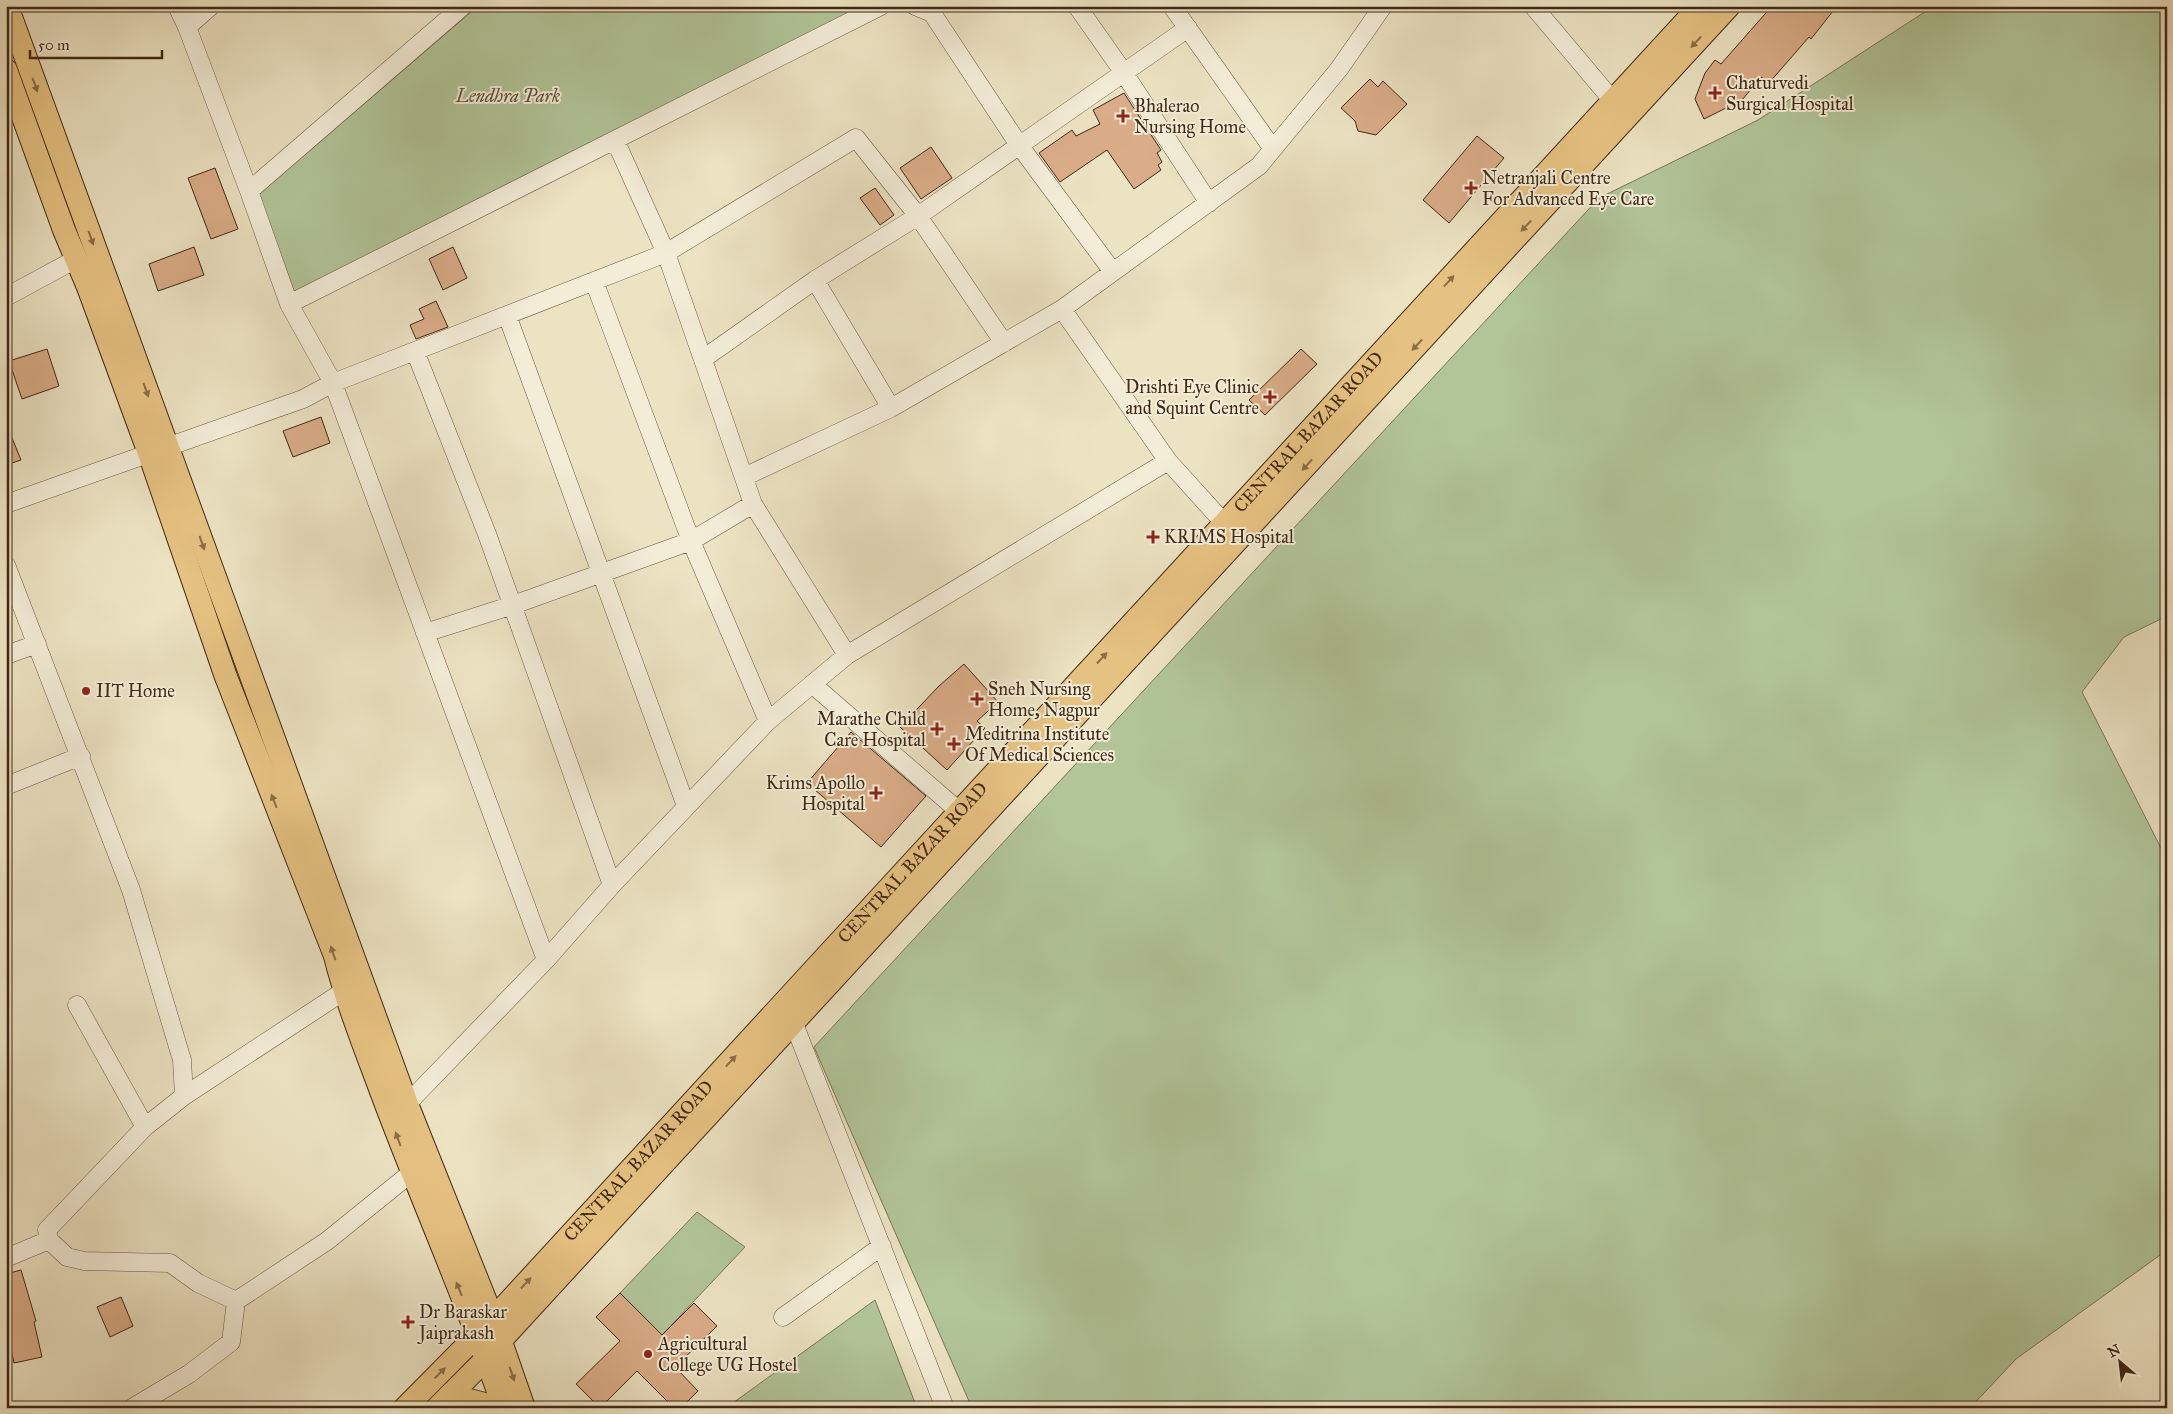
<svg xmlns="http://www.w3.org/2000/svg" width="2173" height="1414" viewBox="0 0 2173 1414" font-family="'IM FELL Great Primer',serif">
	<style>
		.green { fill: #b1c599; stroke: #787656 }
		.building { fill: #daad88; stroke: #402814 }
		.lines { fill: none; stroke-linecap: round; stroke-linejoin: round }
		.minor-casing { stroke: #6b5740; stroke-width: 19 }
		.major-casing { stroke: #402814; stroke-width: 24 }
		.minor { stroke: #f3edd8; stroke-width: 18 }
		.major { stroke: #e6c282; stroke-width: 22 }
		.oneway { fill: #8b6d46 }
		.poi-dot { fill: #8f2418; stroke: #f3edd8; stroke-width: 2 }
		.labels { text-anchor: middle; stroke-width: 4; stroke-linejoin: round; paint-order: stroke }
		.poi-label { font-size: 18px; fill: #402814; stroke: #f3edd8; text-anchor: start }
		.park-label { font-size: 18px; font-style: italic; fill: #5c4f35; stroke: #f3edd8 }
		.street-label { font-size: 18px; fill: #402814; stroke: #f3edd8 }
	</style>
	<rect width="100%" height="100%" fill="#ece3c3"/>
	<filter id="stains"><feTurbulence type="fractalNoise" baseFrequency=".004" numOctaves="4"/><feColorMatrix values="0 0 0 0 .2 0 0 0 0 .09 0 0 0 0 .02 0 0 0 .5 -.17"/></filter>
	<radialGradient id="worn" r=".72"><stop offset=".6" stop-color="#630" stop-opacity="0"/><stop offset="1" stop-color="#630" stop-opacity=".3"/></radialGradient>
	<path class="green" d="M478,6H881L289,304L252,200Z
		M1934,6H2167V616L2124,637L2082,692L2167,860V1250L2016,1359L1970,1408H972L814,1047L1599,198L1758,120Z
		M697,1212L745,1247L662,1335L620,1293Z
		M875,1300L917,1408H726Z"/>
	<path class="building" d="M1772,6H1837L1811,39L1809,37L1769,83L1761,77L1742,100L1704,119L1695,99L1705,73L1715,60L1721,64Z
		M1370,79L1378,87L1383,81L1407,104L1376,135L1358,131L1355,121L1341,108Z
		M1124,93L1161,150L1157,153L1162,162L1158,165L1161,170L1134,189L1107,150L1060,182L1039,153L1072,130L1076,136L1100,124L1093,110Z
		M1477,136L1504,158L1449,223L1423,200Z
		M931,147L952,178L921,199L900,168Z
		M215,168L238,229L211,239L188,178Z
		M875,188L894,215L880,225L860,198Z
		M194,247L204,275L158,291L149,264Z
		M453,247L467,278L443,290L429,259Z
		M436,301L448,327L416,339L410,325L424,319L419,309Z
		M47,349L59,386L22,399L9,361Z
		M1301,349L1317,364L1265,415L1249,400Z
		M321,417L330,443L293,457L283,431Z
		M6,423L21,460L6,465Z
		M964,664L998,702L977,721L985,728L947,770L900,727L939,686Z
		M851,732L926,796L881,847L807,783Z
		M21,1270L36,1321L34,1322L42,1357L14,1363L6,1326V1274Z
		M620,1293L662,1335L694,1303L717,1326L675,1367L698,1391L681,1408H674L637,1371L600,1408L576,1384L620,1341L596,1317Z
		M121,1297L133,1326L110,1337L97,1307Z"/>
	<g class="lines">
		<g class="minor-casing">
			<path id="minor" d="M177,6L187,27L249,191L289,304L333,383L546,960
				M915,6L932,13L1019,145L1113,272
				M1077,6L1124,73L1209,203
				M1172,6L1273,149
				M1533,6L1613,101L1623,109
				M187,27L211,6
				M615,140L666,253L753,504L847,655
				M249,191L463,6
				M815,280L891,408
				M594,281L691,541L768,721
				M6,297L76,259
				M289,304L881,6
				M1062,309L1168,461L1225,524
				M507,315L686,806
				M415,351L487,534L612,885
				M703,359L815,280L918,216L1188,28
				M744,477L891,408L1062,309L1259,166L1339,69L1383,6
				M6,504L303,399L333,383L666,253L856,138L918,216L1004,343
				M6,565L131,890L182,1060L184,1096
				M425,633L513,605L691,541L753,504
				M6,655L37,644
				M812,684L960,812
				M6,786L81,756
				M344,991L184,1096L145,1127L47,1230L49,1240L67,1257L84,1261L170,1263L198,1283L236,1301L327,1241L411,1173
				M77,1005L145,1127
				M794,1024L945,1408
				M407,1104L546,960L612,885L768,721L847,655L1168,461
				M6,1258L49,1240
				M783,1317L882,1246
				M132,1408L189,1374L231,1342L236,1301"/>
		</g>
		<g class="major-casing">
			<g id="major">
				<path d="M7,6L407,1104L493,1319L524,1408"/>
				<path d="M6,70L64,230L88,287L149,453L226,677L335,956C346,1000 363,1043 379,1086C419,1194 466,1299 504,1408"/>
				<path d="M450,1395L500,1408"/>
				<path id="s1" d="M405,1408L493,1319L1700,6"/>
				<path d="M437,1408L487,1358L501,1340L1729,6"/>
			</g>
		</g>
		<use href="#minor" class="minor"/>
		<use href="#major" class="major"/>
	</g>
	<defs><path id="oneway-solid" d="M-6-.8H1V-3.2L6.5 0L1 3.2V.8H-6Z" transform="scale(1.25)"/></defs>
	<g class="oneway">
		<use href="#oneway-solid" transform="translate(1696 42) rotate(133)"/>
		<use href="#oneway-solid" transform="translate(35 85) rotate(70)"/>
		<use href="#oneway-solid" transform="translate(1526 226) rotate(133)"/>
		<use href="#oneway-solid" transform="translate(91 238) rotate(70)"/>
		<use href="#oneway-solid" transform="translate(1449 281) rotate(-47)"/>
		<use href="#oneway-solid" transform="translate(1417 345) rotate(133)"/>
		<use href="#oneway-solid" transform="translate(146 390) rotate(70)"/>
		<use href="#oneway-solid" transform="translate(1307 465) rotate(133)"/>
		<use href="#oneway-solid" transform="translate(202 543) rotate(70)"/>
		<use href="#oneway-solid" transform="translate(1102 658) rotate(-47)"/>
		<use href="#oneway-solid" transform="translate(274 801) rotate(-111)"/>
		<use href="#oneway-solid" transform="translate(333 953) rotate(-109)"/>
		<use href="#oneway-solid" transform="translate(731 1061) rotate(-47)"/>
		<use href="#oneway-solid" transform="translate(398 1139) rotate(-110)"/>
		<use href="#oneway-solid" transform="translate(526 1283) rotate(-47)"/>
		<use href="#oneway-solid" transform="translate(459 1289) rotate(-112)"/>
		<use href="#oneway-solid" transform="translate(440 1373) rotate(-45)"/>
		<use href="#oneway-solid" transform="translate(512 1374) rotate(71)"/>
	</g>
	<g class="poi-dot">
		<path d="M1712.5 85.5h5v5h5v5h-5v5h-5v-5h-5v-5h5z"/>
		<path d="M1120.5 108.5h5v5h5v5h-5v5h-5v-5h-5v-5h5z"/>
		<path d="M1468.5 180.5h5v5h5v5h-5v5h-5v-5h-5v-5h5z"/>
		<path d="M1267.5 389.5h5v5h5v5h-5v5h-5v-5h-5v-5h5z"/>
		<path d="M1150.5 529.5h5v5h5v5h-5v5h-5v-5h-5v-5h5z"/>
		<circle cx="86" cy="691" r="5"/>
		<path d="M974.5 691.5h5v5h5v5h-5v5h-5v-5h-5v-5h5z"/>
		<path d="M934.5 721.5h5v5h5v5h-5v5h-5v-5h-5v-5h5z"/>
		<path d="M951.5 736.5h5v5h5v5h-5v5h-5v-5h-5v-5h5z"/>
		<path d="M873.5 785.5h5v5h5v5h-5v5h-5v-5h-5v-5h5z"/>
		<path d="M405.5 1314.5h5v5h5v5h-5v5h-5v-5h-5v-5h5z"/>
		<circle cx="648" cy="1354" r="5"/>
	</g>
	<g class="labels">
		<g class="poi-label">
			<text x="1726" y="89">Chaturvedi<tspan x="1726" dy="21">Surgical Hospital</tspan></text>
			<text x="1134" y="112">Bhalerao<tspan x="1134" dy="21">Nursing Home</tspan></text>
			<text x="1482" y="184">Netranjali Centre<tspan x="1482" dy="21">For Advanced Eye Care</tspan></text>
			<text x="1259" y="393" text-anchor="end">Drishti Eye Clinic<tspan x="1259" dy="21">and Squint Centre</tspan></text>
			<text x="1164" y="543">KRIMS Hospital</text>
			<text x="988" y="695">Sneh Nursing<tspan x="988" dy="21">Home, Nagpur</tspan></text>
			<text x="96" y="697">IIT Home</text>
			<text x="926" y="725" text-anchor="end">Marathe Child<tspan x="926" dy="21">Care Hospital</tspan></text>
			<text x="965" y="740">Meditrina Institute<tspan x="965" dy="21">Of Medical Sciences</tspan></text>
			<text x="865" y="789" text-anchor="end">Krims Apollo<tspan x="865" dy="21">Hospital</tspan></text>
			<text x="419" y="1318">Dr Baraskar<tspan x="419" dy="21">Jaiprakash</tspan></text>
			<text x="658" y="1350">Agricultural<tspan x="658" dy="21">College UG Hostel</tspan></text>
		</g>
		<g class="park-label">
			<text x="508" y="102">Lendhra Park</text>
		</g>
		<g class="street-label">
			<text dy="6" stroke="none"><textPath href="#s1" startOffset="1330">CENTRAL BAZAR ROAD</textPath></text>
			<text dy="6" stroke="none"><textPath href="#s1" startOffset="745">CENTRAL BAZAR ROAD</textPath></text>
			<text dy="6" stroke="none"><textPath href="#s1" startOffset="340">CENTRAL BAZAR ROAD</textPath></text>
		</g>
	</g>
	<rect width="2173" height="1414" fill="none" stroke="#ece3c3" stroke-width="25"/>
	<rect x="8" y="8" width="2158" height="1399" fill="none" stroke="#402814" stroke-width="2.5"/>
	<rect x="12" y="12" width="2148" height="1389" fill="none" stroke="#402814"/>
	<g transform="translate(2120 1362) rotate(332)" stroke="#f3edd8" stroke-width="4" paint-order="stroke">
	<path d="M0-4L9 19L0 12L-9 19Z" fill="#402814"/>
	<text y="-8" font-size="14" font-weight="bold" text-anchor="middle" fill="#402814">N</text>
	</g>
	<path d="M30 50v8h132v-8" fill="none" stroke="#402814" stroke-width="2.5"/>
	<text x="38" y="50" font-size="15" fill="#402814" stroke="#f3edd8" stroke-width="4" paint-order="stroke">50 m</text>
	<rect width="100%" height="100%" filter="url(#stains)"/>
	<rect width="100%" height="100%" fill="url(#worn)"/>
</svg>
